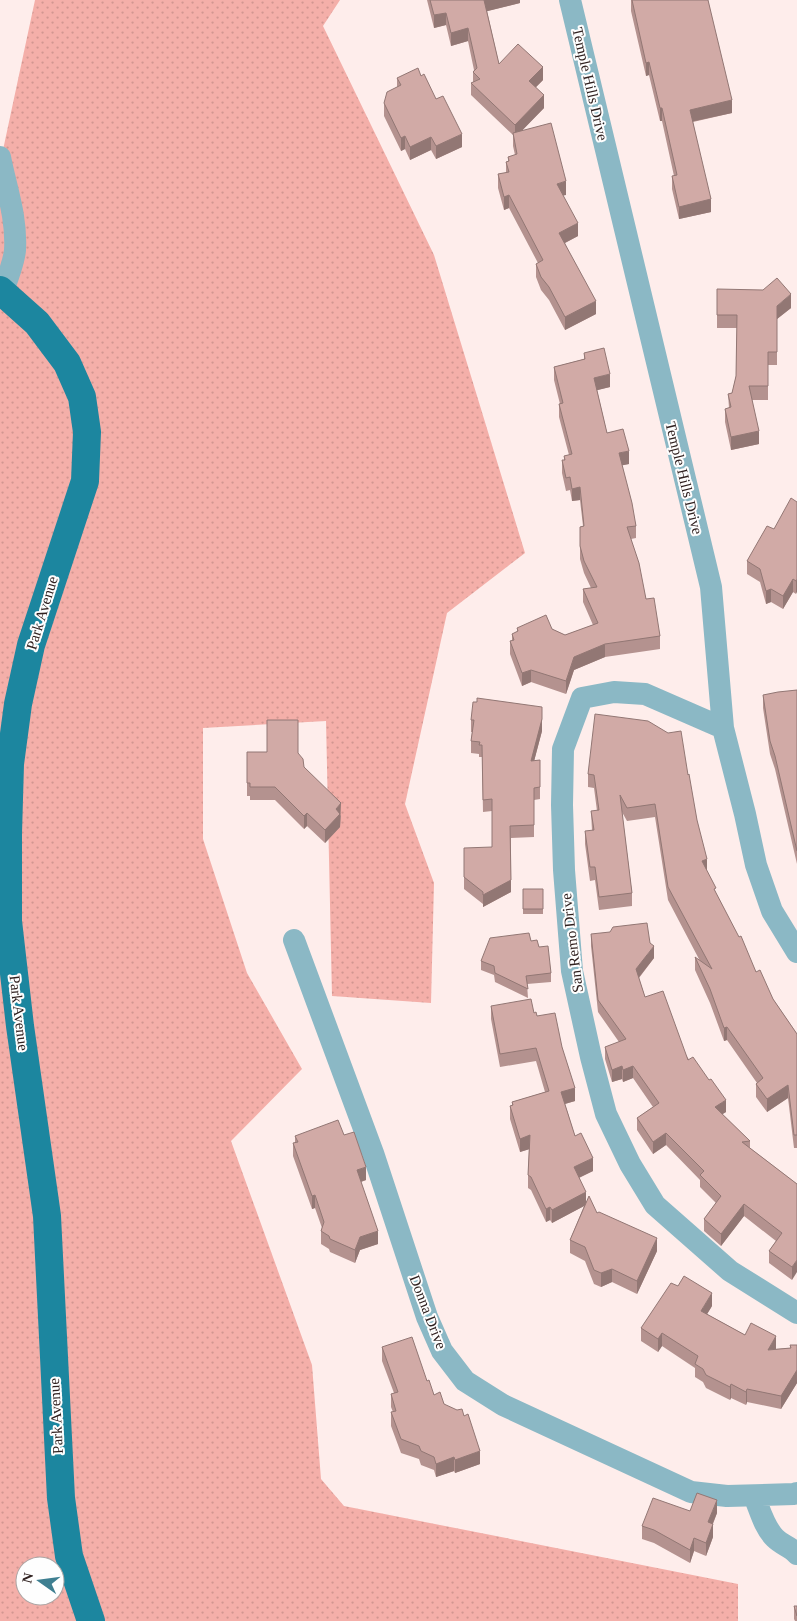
<svg xmlns="http://www.w3.org/2000/svg" width="797" height="1621" viewBox="0 0 797 1621" font-family="Georgia,serif">
	<style>
		.grass { fill: url(#grass-dots); fill-rule: evenodd }
		.lines { fill: none; stroke-linecap: round; stroke-linejoin: round }
		.minor { stroke: #8bb8c5; stroke-width: 22 }
		.major { stroke: #1c869f; stroke-width: 28 }
		.wall { fill: #b4928f }
		.shaded-wall { fill: #927774 }
		.building { fill: #d1aaa6; stroke: #927774 }
		.labels { text-anchor: middle; stroke-width: 4; stroke-linejoin: round; paint-order: stroke }
		.street-label { font-size: 15px; fill: #302120; stroke: #fefefe }
	</style>
	<defs>
		<pattern id="grass-dots" width="8" height="8" patternUnits="userSpaceOnUse" patternTransform="scale(1.25)"><rect width="8" height="8" fill="#f4afa9"/><path d="M2 2h.1M6 6h.1" fill="none" stroke="#d29691" stroke-width="1.8" stroke-linecap="round"/></pattern>
	</defs>
	<rect width="100%" height="100%" fill="#feedeb"/>
	<path class="grass" d="M35,0H340L323,26L434,255L525,553L447,613L405,804L434,883L431,1003L332,996L326,721L203,728V839L247,973L302,1069L231,1141L312,1365L321,1479L344,1506L738,1584V1621H0V164ZM25,1566H55V1596H25Z"/>
	<g class="lines">
		<path class="minor" d="M570,0L711,587L723,728L745,814L756,865L772,911L797,952
			M0,157C6,188 17,217 15,250C14,263 7,278 3,292
			M723,728L645,694L614,692L582,698L563,749L562,805L564,870L572,971L591,1057L606,1114L630,1164L655,1205L730,1271L797,1313
			M294,940L373,1153L427,1317L442,1351L465,1381L503,1405L691,1492L727,1496L794,1494L797,1493
			M754,1496C760,1510 764,1527 775,1538C782,1545 791,1547 797,1554"/>
		<path class="major" d="M0,290L37,323L67,363L82,397L87,432L85,481L31,645L18,704L10,764L8,833V921L20,1026L47,1216L61,1498L69,1556L91,1621"/>
	</g>
	<path class="wall" d="M427,0H520V3L487,11L499,64L543,80L536,87L544,108L522,130L566,195H563L578,236L565,243L596,314L565,330L549,300L541,290L536,277V264L538,263L509,208L504,210L498,188V174L506,173V162L508,161V157L515,155L513,146V135L471,95V83L473,82V72L474,70L468,41L451,46L446,25L434,28Z
		M631,0H708L732,113L693,122L711,212L679,219L672,189V176H674L662,121H660L649,75L646,76L631,11Z
		M421,76L436,99L462,147L436,159L431,150L410,160L405,149L401,151L384,116V103L397,87V78Z
		M717,289L791,308L777,319V365H768V400H752L759,444L731,450L725,422V409L729,408L728,394L732,393L736,376L737,328H717Z
		M584,353L610,387L597,390L607,433L629,464L622,465L636,526V538L631,539L646,599L660,636V649L605,657L574,670L566,694L531,682L522,686L510,654V641H512V634L517,632V628L552,629L565,635L593,625L583,602V589L591,588L584,573L580,559V527L583,526L580,500L572,501L570,490L566,491L562,473V460H564V456L569,455L559,417V404H560L554,380V367L584,359Z
		M797,502L796,594L793,592L783,609L771,602L766,604L760,582L747,574V561Z
		M797,690V864L775,769L770,754L763,708V695Z
		M542,719V731L534,761L540,760V799L534,800V837L511,838V892L483,907V904L464,889V860L492,847V811L483,812L482,757H479V754L471,753V741L472,732H471V720Z
		M247,752L298,753L304,767L341,816L340,827L325,843L307,826L304,829L275,800H250V796H247Z
		M588,774L688,775L707,871L716,893L756,972L773,999L797,1034V1148H794L788,1098L767,1112L756,1097V1084L757,1083L727,1040L724,1041L710,1003L695,970V957L700,961L668,900L655,817L627,821L622,812L632,893V906L599,910L595,880L590,881L585,844V831H592L591,811H597L594,788L588,787Z
		M523,889H543V914H523Z
		M591,934L654,958L639,978L645,997L726,1112L722,1114L750,1141V1148L797,1184L792,1280L769,1263V1251L776,1241L744,1216L721,1246L704,1231V1219L716,1203L700,1187V1180L666,1145L653,1154L637,1130V1118L653,1107L633,1078L623,1082L622,1079L612,1082L605,1059V1047L619,1042L598,1012L591,946Z
		M531,941L539,947L551,973V982L527,984L528,998L495,982L494,975L481,970V961Z
		M491,1006L534,1013L562,1047L575,1101L565,1104L575,1136L593,1171L579,1178L586,1201L597,1213L657,1251L637,1294L612,1282L601,1287L594,1284L585,1261L570,1253V1240L584,1206L552,1223L550,1220L546,1222L531,1190L528,1188V1175L529,1149L520,1152L510,1119V1106L512,1105V1102L545,1092L536,1061L500,1067L491,1019Z
		M344,1135L366,1180L361,1182L378,1244L360,1250L355,1263L330,1252L329,1249L321,1244V1231L322,1228L315,1208L312,1209L293,1156V1143H295V1136Z
		M712,1306L707,1314L745,1335L776,1349L790,1348V1345H797V1383L781,1409L747,1402L746,1405L731,1398L730,1400L706,1388L703,1382L695,1377V1368L662,1346L658,1352L641,1341V1328Z
		M382,1347L427,1381L434,1395L444,1404L480,1464L455,1473L454,1471L436,1477L434,1470L421,1465L419,1459L401,1453L391,1426V1412H393L391,1407V1394L394,1393L382,1361Z
		M690,1511L717,1513L713,1524V1537L706,1556L694,1551L690,1563L654,1543L642,1539V1526Z
		M794,1606H797V1621H795L794,1619Z"/>
	<path class="shaded-wall" d="M484,0H520V3L484,12Z
		M446,13V25L434,28V15Z
		M468,28V41L451,46V33Z
		M649,62V75L646,76V63Z
		M543,67V80L529,94V81Z
		M544,95V108L515,138V125Z
		M732,100V113L690,122V110Z
		M660,108H662V121H660Z
		M462,134V147L436,159V146Z
		M405,136V149L401,151V138Z
		M431,137V150L410,160V147Z
		M566,181V195L557,197V184Z
		M509,195V208L504,210V197Z
		M711,199V212L679,219V207Z
		M578,223V236L559,246V233Z
		M791,294V308L777,319V365V306Z
		M596,301V314L565,330V317Z
		M610,374V387L594,391V378Z
		M759,431V444L731,450V437Z
		M629,451V464L619,466V453Z
		M580,487V500L572,501V489Z
		M793,579V592L783,609V596Z
		M797,579V592L796,594V581Z
		M771,589V602L766,604V591Z
		M605,644V657L574,670L566,694V681L574,657Z
		M531,670V682L522,686V673Z
		M542,707V731L531,773V761Z
		M341,803L340,827L325,843V830L336,809Z
		M307,813V826L304,829V816Z
		M707,859V872L702,861Z
		M511,880V892L483,907V895Z
		M654,946V958L636,981V969Z
		M727,1027V1040L724,1041V1028Z
		M622,1066V1079L612,1082V1070Z
		M633,1066V1078L623,1082V1070Z
		M788,1085V1098L767,1112V1099Z
		M575,1088V1101L561,1105V1092Z
		M726,1100V1112L715,1119V1107Z
		M666,1133V1145L653,1154V1142Z
		M530,1135V1149L520,1152V1139Z
		M593,1158V1171L574,1180V1167Z
		M366,1167V1180L357,1183V1170Z
		M586,1192V1205L552,1223V1210Z
		M315,1195V1208L312,1209V1196Z
		M744,1204V1216L721,1246V1234Z
		M550,1207V1220L546,1222V1209Z
		M378,1231V1244L360,1250L355,1263V1250L360,1237Z
		M657,1238V1251L637,1294V1281Z
		M797,1260V1272L792,1280V1267Z
		M612,1269V1282L601,1287V1273Z
		M712,1293V1306L701,1324V1311Z
		M662,1333V1346L658,1352V1339Z
		M776,1336V1349L768,1350Z
		M797,1370V1383L781,1409V1396Z
		M731,1384V1398L730,1400V1387Z
		M747,1389V1402L746,1405V1392Z
		M480,1451V1464L455,1473V1460Z
		M454,1457V1471L436,1477V1464Z
		M717,1500V1513L708,1535V1522Z
		M713,1524V1537L706,1556V1543Z
		M694,1538V1551L690,1563V1550Z"/>
	<path class="building" d="M430,0H484L499,64L518,44L543,67L529,81L544,95L515,125L471,83L480,79L473,72L477,68L468,28L451,33L446,13L434,15Z
		M632,0H708L732,100L690,110L711,199L679,207L672,176L677,175L662,108H660L649,62L646,63Z
		M418,68L421,76L424,74L436,99L443,96L462,134L436,146L431,137L410,147L405,136L401,138L384,103L387,92L401,85L397,78Z
		M551,123L566,181L557,184L578,223L559,233L596,301L565,317L549,287L541,277L536,264L543,260L509,195L504,197L498,174L509,172L506,162L509,161L508,157L517,154L513,133Z
		M777,278L791,294L777,306V352H768V386H749L759,431L731,437L725,409L731,407L728,394L732,393L736,376L737,315H717V289L763,290Z
		M604,348L610,374L594,378L607,433L623,429L629,451L619,453L632,503L636,526L627,527L639,563L646,599L654,598L660,636L605,644L574,657L566,681L531,670L522,673L510,641L514,640L512,634L518,631L517,628L546,615L552,629L565,635L598,623L583,589L597,587L584,561L580,546V527L584,526L580,487L572,489L570,477L566,478L562,460H565L564,456L572,454L559,404L563,403L554,367L585,359L584,353Z
		M791,498L797,502V579L796,581L793,579L783,596L771,589L766,591L760,569L747,561L767,526L774,529Z
		M797,690V851L775,756L770,741L763,695L778,692Z
		M477,698L542,707V719L531,761L540,760V787L534,788V825L510,826L511,880L483,895V892L464,877V848L492,847V799L483,800L482,745H479L480,742L471,741L474,720H471L473,702H477Z
		M595,714L648,721L668,733L681,731L688,775L689,774L697,820L707,859L702,861L716,888L714,889L739,937L741,936L756,972L760,970L773,999L797,1034V1135H794L788,1085L767,1099L756,1084L763,1078L727,1027L724,1028L710,989L695,957L712,969L668,887L655,804L627,808L620,795L632,893L599,897L595,867H590L585,831L594,830L591,811L599,810L594,775L588,774Z
		M267,720H298V753L303,759L304,767L341,803L336,809L340,814L325,830L307,813L304,816L275,787H250V783H247V752H267Z
		M523,889H543V909H523Z
		M647,923L650,943L654,946L636,969L645,997L663,991L688,1060L693,1057L709,1080L711,1079L726,1100L715,1107L750,1141L742,1142L797,1184V1260L792,1267L769,1251L782,1233L744,1204L721,1234L704,1219L721,1196L700,1175L704,1171L666,1133L653,1142L637,1118L659,1103L633,1066L623,1070L622,1066L612,1070L605,1047L626,1039L598,1000L591,934L610,932L613,927Z
		M529,933L531,941L537,940L539,947L548,946L551,973L526,976L528,989L495,973L494,966L481,961L490,938Z
		M531,999L534,1013L536,1012L537,1016L555,1013L562,1047L575,1088L561,1092L575,1136L581,1133L593,1158L574,1167L586,1192L552,1210L550,1207L546,1209L531,1177L528,1175L530,1135L520,1139L510,1106L513,1105L512,1102L549,1091L536,1048L500,1054L491,1006Z
		M338,1120L344,1135L354,1132L366,1167L357,1170L378,1231L360,1237L355,1250L330,1239L329,1236L321,1231L324,1222L315,1195L312,1196L293,1143L298,1142L295,1136Z
		M589,1196L597,1213L599,1212L657,1238L637,1281L612,1269L601,1273L594,1270L585,1247L570,1240Z
		M684,1276L712,1293L701,1311L745,1335L751,1323L776,1336L768,1350L791,1348L790,1345H797V1370L781,1396L747,1389L746,1392L731,1384L730,1387L706,1375L703,1369L695,1364L698,1356L662,1333L658,1339L641,1328L671,1283L678,1286Z
		M412,1337L427,1381L429,1380L434,1395L440,1392L444,1404L457,1410L462,1409L464,1416L468,1414L480,1451L455,1460L454,1457L436,1464L434,1457L421,1451L419,1446L401,1439L391,1412L396,1411L391,1394L398,1392L382,1347Z
		M697,1493L717,1500L708,1522L713,1524L706,1543L694,1538L690,1550L654,1530L642,1526L653,1498L690,1511Z
		M794,1606H797V1616Z"/>
	<g class="labels">
		<g class="street-label">
			<text transform="translate(590 84) rotate(77)" y="5">Temple Hills Drive</text>
			<text transform="translate(684 478) rotate(76)" y="5">Temple Hills Drive</text>
			<text transform="translate(42 613) rotate(-73)" y="5">Park Avenue</text>
			<text transform="translate(572 943) rotate(-97)" y="5">San Remo Drive</text>
			<text transform="translate(19 1013) rotate(83)" y="5">Park Avenue</text>
			<text transform="translate(428 1312) rotate(69)" y="5">Donna Drive</text>
			<text transform="translate(56 1416) rotate(-93)" y="5">Park Avenue</text>
		</g>
	</g>
	<g transform="translate(40 1581) rotate(284)"><circle r="24" fill="#fefefe" stroke="#aca6a5"/>
	<path d="M0-4L9 19L0 12L-9 19Z" fill="#3e7f91"/>
	<text y="-8" font-size="14" font-weight="bold" text-anchor="middle" fill="#302120">N</text>
	</g>
</svg>
